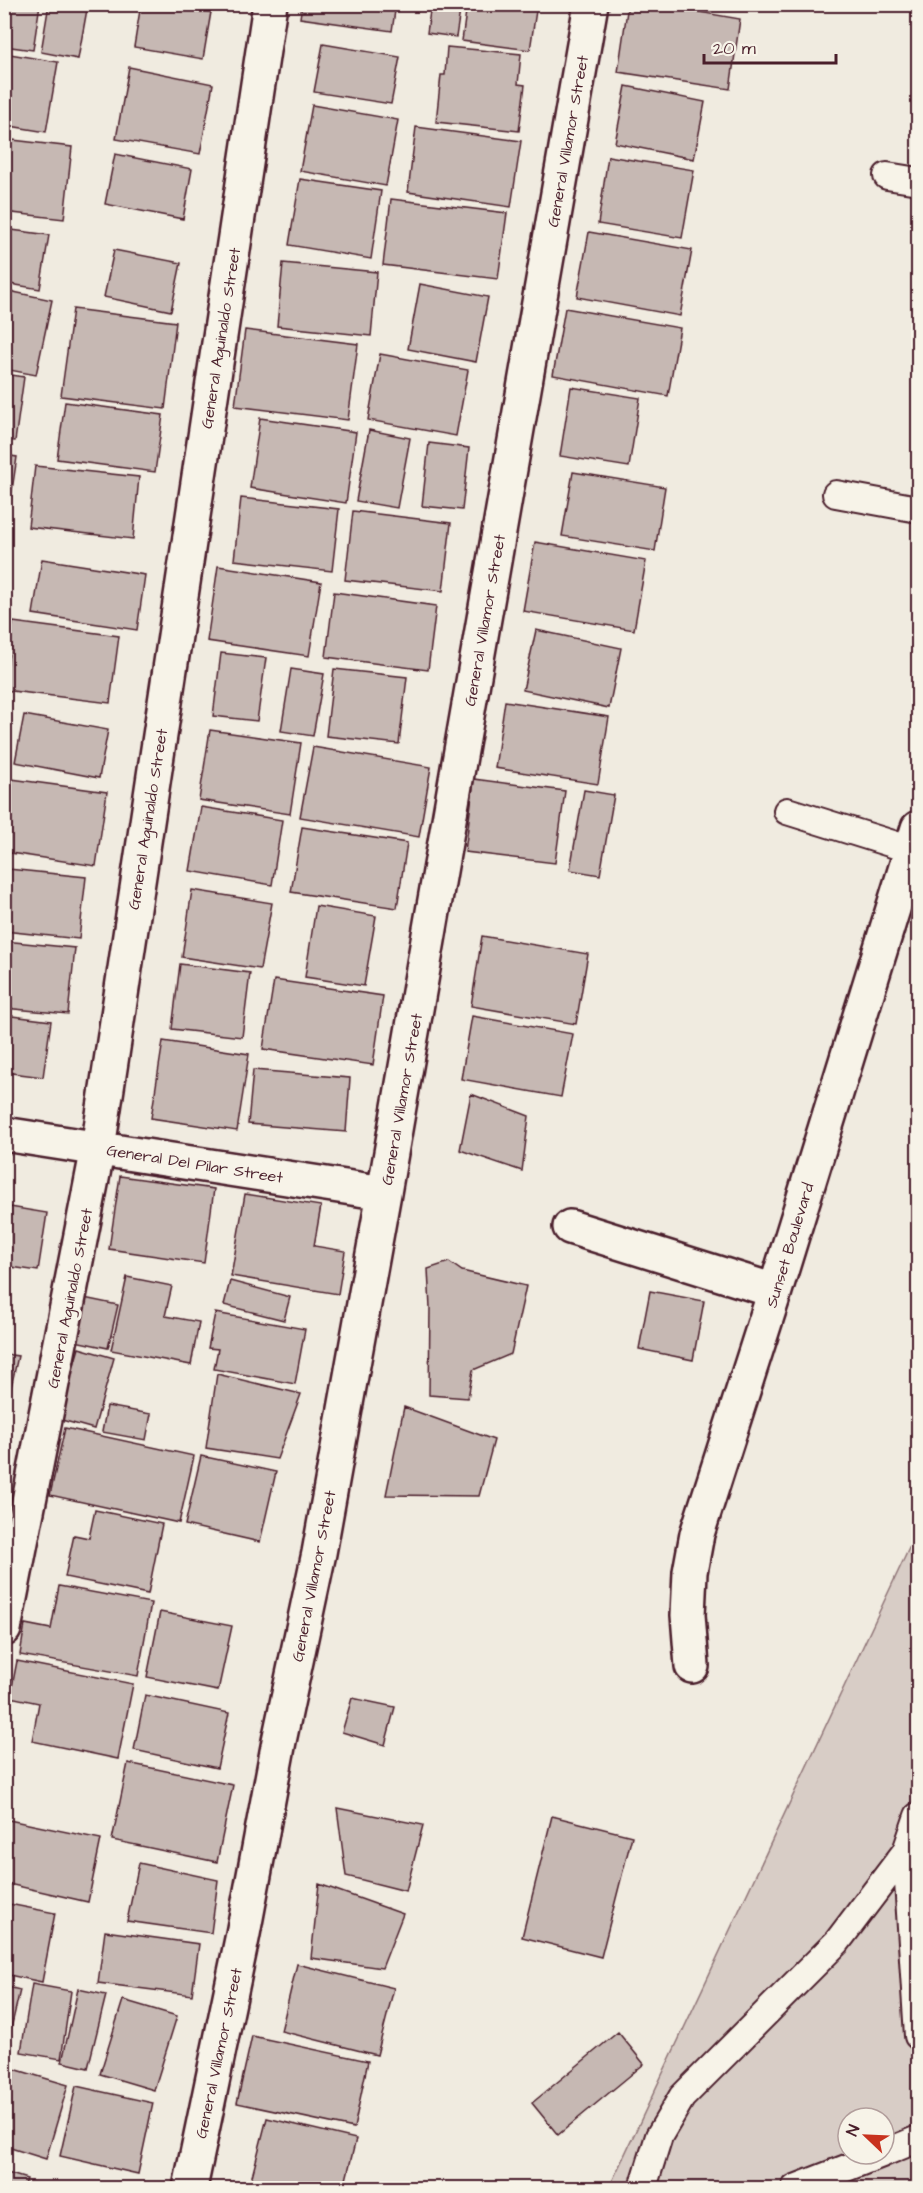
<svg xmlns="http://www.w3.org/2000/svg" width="923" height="2193" viewBox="0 0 923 2193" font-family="'Architects Daughter',sans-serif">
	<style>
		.green { fill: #d8cdc6; stroke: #917678; stroke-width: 1.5; fill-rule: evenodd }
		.building { fill: #c6b8b3; stroke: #4a1f2b; stroke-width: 1.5 }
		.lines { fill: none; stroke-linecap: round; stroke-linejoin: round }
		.lane-casing { stroke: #4a1f2b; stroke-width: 30 }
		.street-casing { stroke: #4a1f2b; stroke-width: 38 }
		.lane { stroke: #f7f3e8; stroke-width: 26 }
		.street { stroke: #f7f3e8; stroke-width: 33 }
		.labels { text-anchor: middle; stroke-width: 6; stroke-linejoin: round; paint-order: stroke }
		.street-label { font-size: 16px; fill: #4a1f2b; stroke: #f7f3e8 }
	</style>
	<rect width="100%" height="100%" fill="#f0ebe0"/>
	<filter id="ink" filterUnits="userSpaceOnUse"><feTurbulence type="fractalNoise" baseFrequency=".0167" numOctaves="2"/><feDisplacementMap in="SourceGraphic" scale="12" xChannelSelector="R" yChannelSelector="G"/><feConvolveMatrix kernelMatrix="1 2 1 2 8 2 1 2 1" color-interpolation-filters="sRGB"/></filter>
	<g filter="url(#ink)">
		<path class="green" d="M918,1529V2188H609ZM848,2118H884V2154H848Z"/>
		<path class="building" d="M4,4H40L33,50L4,46Z
			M49,4H88L78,59L41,52Z
			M141,4H161L211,12L203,59L134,47Z
			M302,4H396L392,31L300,18Z
			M431,4H461L456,37L427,33Z
			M467,4H537L530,50L462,41Z
			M628,4H653L740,19L730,89L618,72Z
			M323,44L400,57L391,104L314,92Z
			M447,47L521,54L518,84L525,85L519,131L436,122L441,75H445Z
			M4,53L58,62L46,132L4,125Z
			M129,67L213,84L200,154L116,139Z
			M626,86L705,102L694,159L615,143Z
			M312,105L398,120L386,186L300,171Z
			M416,127L521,141L511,207L408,192Z
			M4,139L72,147L64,219L4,212Z
			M115,154L192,169L183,219L105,204Z
			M608,156L694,170L682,238L598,224Z
			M300,179L381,191L371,259L289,245Z
			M391,199L507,213L498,279L383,265Z
			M4,229L49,235L40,289L4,283Z
			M589,232L692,250L680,316L577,297Z
			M114,250L181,263L171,311L104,297Z
			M283,263L377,272L371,336L277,326Z
			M420,284L488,297L476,362L408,349Z
			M4,290L52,300L36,375L4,369Z
			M565,308L680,328L668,396L553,375Z
			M73,309L176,322L165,409L61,396Z
			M245,330L358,344L348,420L235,406Z
			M380,354L468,370L456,436L368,420Z
			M4,374L24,377L15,441L4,440Z
			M571,387L640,398L629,467L560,456Z
			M65,402L163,415L155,472L57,459Z
			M260,418L356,432L346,503L250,488Z
			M369,430L410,438L397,508L356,501Z
			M429,443L469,448L462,510L422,506Z
			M4,455L17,457L6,530L4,529Z
			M35,466L139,477L133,539L28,527Z
			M573,472L665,487L655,551L562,536Z
			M241,498L339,509L332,571L234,560Z
			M353,511L451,523L443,591L345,580Z
			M535,542L646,561L634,630L523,611Z
			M42,559L145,575L137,630L33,614Z
			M218,566L321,582L309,656L207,641Z
			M334,592L436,606L428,670L326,657Z
			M13,622L119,636L110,703L4,690Z
			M536,630L621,648L609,708L523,690Z
			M221,653L266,658L257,721L213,716Z
			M291,669L324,674L313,736L281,731Z
			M334,669L407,677L399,744L326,736Z
			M505,701L609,717L598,784L495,768Z
			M24,715L108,730L99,778L15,762Z
			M210,730L301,743L290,814L199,800Z
			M313,747L431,767L419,837L300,817Z
			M4,778L107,792L96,866L4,852Z
			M474,779L565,791L555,863L465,852Z
			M584,790L614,795L600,875L570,870Z
			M201,807L282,820L272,885L190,871Z
			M302,827L407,843L397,908L291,892Z
			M8,869L86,877L79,939L4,931V906Z
			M192,890L272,903L260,969L182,957Z
			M316,906L376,916L364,986L305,977Z
			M482,936L588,954L576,1024L471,1006Z
			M4,941L75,948L68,1014L4,1008Z
			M180,964L250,973L242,1037L172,1029Z
			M274,980L383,996L373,1065L263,1049Z
			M4,1015L51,1021L43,1077L4,1072Z
			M472,1016L573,1034L561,1097L461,1079Z
			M163,1041L249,1054L237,1131L151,1118Z
			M253,1070L350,1078L346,1132L248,1124Z
			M471,1094L529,1116L522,1171L460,1150Z
			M120,1176L214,1189L204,1263L109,1249Z
			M245,1194L321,1206L314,1246L345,1251L338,1294L231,1276Z
			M4,1206L47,1213L38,1271L4,1266Z
			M449,1262L462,1271L526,1286L511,1354L473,1370L468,1398L429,1395L430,1308L428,1269Z
			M127,1277L172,1286L165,1316L199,1322L191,1365L111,1350Z
			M230,1281L290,1297L284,1320L224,1305Z
			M650,1291L704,1301L693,1360L639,1349Z
			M84,1298L118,1305L108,1348L75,1341Z
			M215,1313L305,1329L295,1384L214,1369L218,1349L208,1348Z
			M79,1348L114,1358L94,1429L58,1419Z
			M4,1354L18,1356L4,1419Z
			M217,1374L301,1394L277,1459L206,1448Z
			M107,1406L151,1414L146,1440L102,1432Z
			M404,1407L494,1440L479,1496L386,1495Z
			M65,1428L194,1456L179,1523L50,1495Z
			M201,1456L276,1472L260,1542L185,1525Z
			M95,1510L162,1524L148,1594L65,1577L74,1535L89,1538Z
			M59,1586L151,1603L138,1676L20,1655L25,1624L51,1629Z
			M160,1612L232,1626L218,1691L147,1677Z
			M17,1661L133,1684L118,1759L32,1741L39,1703L10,1697Z
			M145,1695L229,1713L217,1768L134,1750Z
			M352,1698L395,1707L385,1745L342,1732Z
			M128,1763L233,1785L217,1862L112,1840Z
			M337,1808L423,1825L406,1891L346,1876Z
			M552,1816L632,1836L601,1957L522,1937Z
			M4,1819L101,1839L88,1902L4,1883Z
			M139,1863L218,1880L211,1933L127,1921Z
			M319,1884L403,1914L382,1968L311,1958Z
			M4,1903L55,1913L42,1982L4,1974Z
			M105,1931L199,1944L192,1995L98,1983Z
			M297,1964L394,1988L377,2055L281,2031Z
			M32,1984L71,1991L61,2059L21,2052Z
			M4,1986L20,1990L6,2050L4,2049Z
			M78,1989L106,1995L88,2068L62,2062Z
			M123,2000L177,2016L154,2090L100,2074Z
			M618,2032L644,2064L558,2135L532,2103Z
			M252,2036L368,2061L354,2128L237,2103Z
			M14,2069L68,2085L46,2159L4,2146V2101Z
			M76,2086L153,2103L138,2174L60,2156Z
			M267,2118L356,2139L344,2188H249Z
			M4,2172L27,2179L24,2188H4Z"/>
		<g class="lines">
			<g class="lane-casing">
				<path id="lane" d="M887,176L918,181
					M836,494L918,509
					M787,811L912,850
					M906,1851L918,2036
					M884,2153L918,2139
					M647,2188L645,2181L659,2136L682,2097L837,1942L906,1851L918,1816
					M795,2188L882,2154"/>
			</g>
			<g class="street-casing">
				<path id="street" d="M4,1134L384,1193
					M570,1227L775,1291
					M4,1629L98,1148L270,4
					M692,1666L688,1615L690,1572L697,1534L775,1291L918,828
					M190,2188L243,1934L279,1741L319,1553L384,1193L591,4"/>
			</g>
			<use href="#lane" class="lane"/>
			<use href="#street" class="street"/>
		</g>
	</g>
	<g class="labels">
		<g class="street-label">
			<text transform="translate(567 141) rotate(-80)" y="6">General Villamor Street</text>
			<text transform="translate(220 338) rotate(-81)" y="6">General Aguinaldo Street</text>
			<text transform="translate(484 620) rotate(-80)" y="6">General Villamor Street</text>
			<text transform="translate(147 819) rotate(-81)" y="6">General Aguinaldo Street</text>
			<text transform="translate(401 1099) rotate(-80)" y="6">General Villamor Street</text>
			<text transform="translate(195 1163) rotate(9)" y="6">General Del Pilar Street</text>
			<text transform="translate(789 1245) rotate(-73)" y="6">Sunset Boulevard</text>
			<text transform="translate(69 1298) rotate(-79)" y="6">General Aguinaldo Street</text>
			<text transform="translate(313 1576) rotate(-79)" y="6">General Villamor Street</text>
			<text transform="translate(218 2053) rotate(-78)" y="6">General Villamor Street</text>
		</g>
	</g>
	<rect width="923" height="2193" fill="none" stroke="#f7f3e8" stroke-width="24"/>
	<rect x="12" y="12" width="899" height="2169" fill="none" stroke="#4a1f2b" stroke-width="2" filter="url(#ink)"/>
	<g transform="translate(866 2136) rotate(293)"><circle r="28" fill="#f7f3e8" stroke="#b29e9c" stroke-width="1.5"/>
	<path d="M0-4.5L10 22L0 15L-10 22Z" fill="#c8321e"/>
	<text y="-9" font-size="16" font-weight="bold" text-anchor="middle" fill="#4a1f2b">N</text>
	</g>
	<path d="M704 54v9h132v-9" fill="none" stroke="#4a1f2b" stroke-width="3"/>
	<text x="713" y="54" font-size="18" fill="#4a1f2b" stroke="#f7f3e8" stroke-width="4.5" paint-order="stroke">20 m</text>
</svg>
